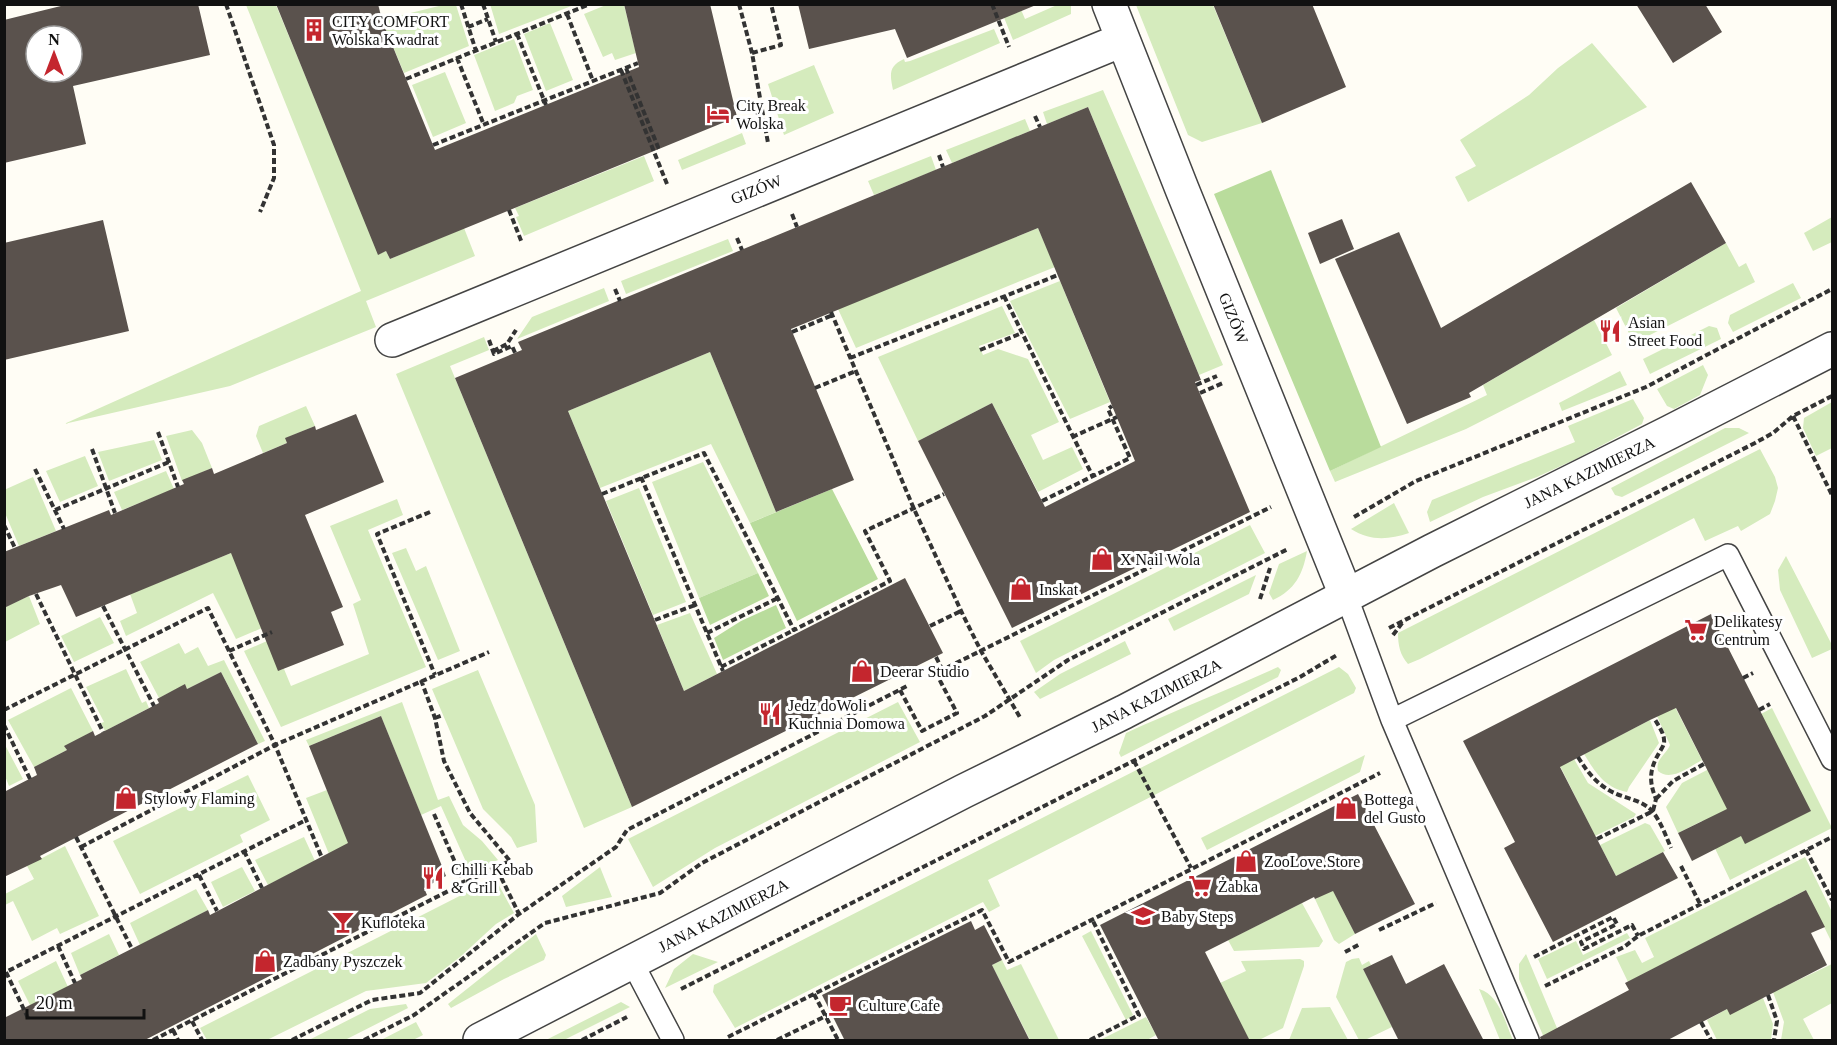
<svg xmlns="http://www.w3.org/2000/svg" width="1837" height="1045" viewBox="0 0 1837 1045" font-family="'Times New Roman',serif">
	<style>
		.green { fill: #d5ebbd }
		.forest { fill: #b9dc9c }
		.building { fill: #5a524d; fill-rule: evenodd }
		.lines { fill: none; stroke-linecap: round; stroke-linejoin: round }
		.service-casing { stroke: #444; stroke-width: 24 }
		.minor-casing { stroke: #444; stroke-width: 36 }
		.tertiary-casing { stroke: #444; stroke-width: 36 }
		.path { stroke: #333; stroke-width: 4; stroke-dasharray: 6 3; stroke-linecap: butt }
		.service { stroke: #fff; stroke-width: 21 }
		.minor { stroke: #fff; stroke-width: 33 }
		.tertiary { stroke: #fff; stroke-width: 33 }
		.labels { text-anchor: middle; stroke-width: 6; stroke-linejoin: round; paint-order: stroke }
		.poi-label { font-size: 16px; fill: #111; stroke: #fff; text-anchor: start }
		.street-label { font-size: 16px; fill: #111; stroke: #fff }
	</style>
	<rect width="100%" height="100%" fill="#fffdf5"/>
	<path class="green" d="M447,4L456,5L469,46L404,73L382,20Z
		M490,4H574V5L499,34Z
		M246,5H276L379,254L386,251L390,259L464,228L475,256L366,301L376,327L230,386L64,424L361,291Z
		M606,5H624L636,53L615,60L612,53L603,57L584,14Z
		M1019,5L1025,19L1057,5H1071V14L1013,40L1001,10Z
		M1136,5H1213L1262,123L1202,142L1188,135Z
		M550,23L573,80L546,91L524,34Z
		M994,29L1000,43L893,90C890,75 888,66 904,59L905,62L910,61Z
		M514,39L533,90L517,96L514,103L495,111L474,55Z
		M1592,43L1647,107L1468,202L1455,177L1476,166L1460,140L1529,95L1558,68Z
		M814,65L834,113L784,135L768,84Z
		M445,72L466,123L433,137L412,85Z
		M1103,90L1223,365L1199,375L1088,107L1047,124L1043,112Z
		M1025,119L1030,131L952,163L946,150Z
		M742,133L746,144L682,170L678,160Z
		M644,156L654,181L524,236L516,217L519,216L515,208Z
		M931,156L936,170L874,195L868,181Z
		M1832,217V242L1813,251L1804,233Z
		M1038,228L1055,267L856,348L838,309Z
		M728,239L733,251L626,294L621,281Z
		M1726,243L1739,267L1746,263L1755,282L1634,343L1616,308Z
		M1060,281L1110,402L1070,419L1010,301Z
		M1793,283L1801,298L1733,332L1728,323L1730,315Z
		M604,288L609,301L517,339L532,317Z
		M1002,306L1015,333L979,346L983,355L998,349L1028,359L1059,422L1031,435L1043,460L1072,447L1083,469L1038,492L992,403L918,441L878,357Z
		M1594,320L1612,355L1466,429L1335,482L1330,471L1487,395L1483,385Z
		M1709,326L1717,328L1721,339L1650,374L1643,359Z
		M484,337L489,350L450,366L632,807L584,828L396,374Z
		M710,352L776,512L750,523L711,444L600,488L568,411Z
		M1703,365L1708,375L1700,395L1674,409L1667,406L1657,389Z
		M1620,371L1627,385L1562,411L1559,403Z
		M1633,399L1644,418L1642,424L1576,459L1537,477L1483,497L1430,522L1427,512L1432,500L1575,442L1568,426Z
		M1832,402V448L1816,456L1803,428L1804,418Z
		M306,406L315,426L286,438L287,443L263,453L256,436L259,426Z
		M1725,428H1739L1749,433L1622,497L1615,495L1611,488Z
		M192,430L202,443L212,468L182,481L166,436Z
		M154,440L162,460L109,481L98,452Z
		M1760,449L1775,477L1778,488L1775,501L1770,514L1741,531L1738,526L1705,541L1694,518L1420,659L1408,664C1400,655 1398,645 1398,633Z
		M85,456L98,486L60,502L46,471Z
		M703,462L758,573L699,598L652,482Z
		M166,471L174,489L122,510L114,492Z
		M33,477L56,531L19,546L5,513L4,490Z
		M639,488L686,602L653,615L606,501Z
		M397,499L403,515L368,530L426,667L281,727L244,651L267,641L279,670L284,669L291,686L369,654L353,604L361,600L330,526Z
		M1394,503L1409,533C1388,540 1370,541 1351,529Z
		M1250,525L1265,553L1054,660L1036,673L1020,641Z
		M406,548L416,571L426,566L460,651L438,660L392,553Z
		M236,551L262,628L236,639L213,593L126,636L120,621L137,613L130,594Z
		M1307,551C1303,574 1295,590 1273,600L1269,593L1279,564Z
		M1786,556L1832,645V649L1812,658L1780,590L1778,570Z
		M1256,575L1249,594L1174,631L1168,619Z
		M29,596L40,624L5,642V607Z
		M690,613L717,674L684,691L657,625Z
		M100,617L114,643L74,662L61,636Z
		M1125,641L1131,654L1040,699L1034,692L1060,674Z
		M179,643L185,654L198,647L208,666L224,660L265,741L258,744L221,672L187,689L185,685L159,698L140,662Z
		M1278,667L1281,670L1278,677L1121,757L1119,753L1126,733C1176,710 1228,690 1278,667Z
		M1339,667L1348,674L1356,688L1354,693L988,880L1000,906L989,912L983,902L735,1028L713,992L714,985Z
		M126,669L142,703L146,701L149,708L105,731L101,723L104,722L86,687Z
		M478,670L535,805L537,842L517,848L511,837L483,809L432,689Z
		M71,688L93,731L65,747L67,750L34,767L8,720Z
		M402,702L438,800L449,796L463,825L482,841L498,860L471,873L441,806L421,815L381,716L309,746L306,740Z
		M898,702L920,742L715,848L653,887L628,839Z
		M1675,707L1702,760C1689,767 1671,782 1658,771C1655,759 1666,755 1670,745L1657,716Z
		M1772,708L1832,828L1730,880L1702,821L1678,833L1666,807L1682,783L1707,770L1761,714Z
		M1650,720L1659,743L1629,787L1627,792C1605,788 1595,772 1584,754Z
		M4,743L23,779L9,786L5,776Z
		M1365,755L1360,772L1207,850L1201,838Z
		M1574,759L1588,783L1636,814L1634,817L1595,836L1560,766Z
		M248,775L270,820L240,835L243,842L140,894L113,841Z
		M327,790L349,844L329,854L306,798Z
		M1645,823L1650,825L1665,851L1616,876L1600,845Z
		M304,837L315,861L268,885L255,860Z
		M65,846L99,916L60,934L57,928L32,941L13,901L5,905V894L34,879L27,866Z
		M1805,857L1832,912V943L1806,890L1628,982L1616,957L1635,950L1642,963L1654,957L1645,938Z
		M242,867L255,891L223,907L211,882Z
		M600,867L612,897L566,907L562,896Z
		M495,878L514,913L496,924L460,957L426,983L366,991L267,1040H207L200,1028Z
		M1332,888L1355,934L1339,944L1334,940L1315,899L1318,898L1317,895Z
		M196,889L208,910L140,945L130,923Z
		M1302,903L1323,941L1319,947L1234,951L1228,940Z
		M1091,931L1133,1015L1126,1020L1082,936Z
		M1627,933L1630,938L1547,979L1538,959L1576,941L1583,955Z
		M109,934L119,955L80,975L71,953Z
		M536,934L546,955L544,960L504,979L451,1008L448,1004Z
		M693,954L718,962L665,988L674,969Z
		M1526,954L1562,1040H1545L1519,979V964Z
		M1359,958L1362,965L1369,961L1371,965L1363,969L1392,1027L1365,1040H1359L1336,997L1346,962L1352,959Z
		M1300,959L1304,961V966L1283,1028L1259,1040H1249L1220,983L1246,971L1241,961Z
		M1002,960L1007,970L1021,964L1059,1040H1030L992,965Z
		M56,961L68,987L35,1015L18,981Z
		M1832,964V1003L1803,1019L1814,1040H1781L1784,1022L1773,992Z
		M1479,989C1500,995 1505,1023 1513,1040H1500Z
		M1763,998L1773,1024L1771,1040H1717L1707,1020L1727,1009Z
		M621,1002L630,1007L564,1040H546Z
		M406,1004L408,1008L345,1040H309L370,1009Z
		M1330,1007L1348,1040H1289L1302,1008Z
		M1146,1017L1156,1035L1147,1040L1102,1039Z
		M416,1022L423,1035L413,1040H381Z"/>
	<path class="forest" d="M1271,170L1381,447L1330,471L1214,194Z
		M832,489L878,579L797,621L750,523Z
		M758,573L769,596L710,625L699,598Z
		M776,605L786,628L723,660L714,638L741,621Z"/>
	<path class="building" d="M69,4H198L210,55L73,86L86,144L4,163V20ZM36,36H72V72H36Z
		M276,4H378L382,20L435,150L639,67L624,4H710L737,117L390,259L386,251L378,255Z
		M798,4H1036V5L907,58L895,29L809,49Z
		M1213,4H1312L1346,87L1262,123Z
		M1636,4H1705L1722,32L1673,63Z
		M1088,107L1201,380L1195,382L1250,512L1012,628L918,441L992,403L1045,507L1135,461L1038,228L791,329L854,480L776,512L710,352L568,411L684,691L905,578L943,653L632,807L455,378L522,350L518,342Z
		M1691,182L1726,243L1469,393L1471,397L1407,424L1335,259L1399,232L1441,328Z
		M1342,219L1354,249L1320,264L1308,233Z
		M103,220L129,331L4,360V243Z
		M356,414L384,482L305,515L343,607L331,612L344,645L278,671L231,553L76,617L61,585L29,596L4,608V552L109,510L111,515L184,484L182,480L212,468L214,474L287,443L285,438L315,426L316,430Z
		M1711,614L1811,811L1745,844L1741,836L1692,861L1678,833L1727,809L1676,708L1650,720L1560,767L1616,876L1663,852L1678,878L1553,942L1504,848L1515,842L1463,741Z
		M221,672L258,744L40,856L42,859L4,877V792L37,775L34,767L67,750L64,746L93,731L95,736L159,703L157,699L185,684L187,689Z
		M381,716L446,876L424,888L427,895L143,1041H4V1018L82,979L80,975L208,910L210,915L348,843L309,746Z
		M1358,794L1415,904L1355,934L1333,891L1315,899L1314,897L1205,952L1250,1041H1159L1100,925Z
		M1806,890L1825,927L1811,933L1827,965L1730,1015L1727,1009L1666,1041H1541L1540,1037L1629,990L1625,983Z
		M971,921L975,930L984,925L1002,960L992,965L1030,1041H845L822,995Z
		M1392,955L1406,984L1444,964L1484,1041H1399L1363,969Z"/>
	<g class="lines">
		<g class="service-casing">
			<path id="service" d="M1346,595L1392,720L1528,1040
				M1392,720L1728,555L1832,759
				M632,962L673,1040"/>
		</g>
		<g class="minor-casing">
			<path id="minor" d="M1109,4L1182,189L1346,595
				M392,340L1122,40"/>
		</g>
		<g class="tertiary-casing">
			<path id="tertiary" d="M480,1040L964,791L1124,712L1432,551L1670,432L1832,349"/>
		</g>
		<path class="path" d="M226,4L274,145V178L260,212
			M461,4L476,51
			M483,4L496,42
			M739,4L752,53L768,143
			M992,4L1009,47
			M567,14L593,81
			M468,27L488,19
			M517,34L546,105
			M752,53L781,45L771,4
			M457,58L484,125
			M626,68L658,147L653,149
			M621,70L667,184
			M406,79L590,4
			M1035,116L1040,127
			M433,145L638,63
			M939,155L943,167
			M509,210L522,243
			M792,214L797,227
			M737,238L742,250
			M615,289L620,301
			M1004,296L1093,477
			M831,312L914,509L963,615L981,651L1021,719
			M792,332L833,315
			M489,340L494,354L512,346L516,355
			M980,350L1022,333
			M493,351L507,344L516,330
			M850,358L1058,275
			M1196,385L1217,376
			M815,388L856,371
			M1200,393L1223,383
			M1793,416L1832,495
			M158,432L178,487
			M1072,437L1117,417
			M92,449L115,513
			M35,469L64,529
			M641,477L723,671
			M602,494L704,453L794,630L890,581L865,531L944,494
			M1042,501L1130,458L1108,409L1112,406
			M55,510L169,462
			M430,512L377,534L435,675
			M1354,517L1416,481L1646,387L1832,289
			M4,525L15,548
			M36,594L103,732
			M1260,599L1270,568
			M103,606L154,706
			M655,620L695,605
			M930,626L961,611
			M1389,628L1755,443L1773,433L1793,416L1832,396
			M707,633L778,598
			M1393,635L1403,622
			M229,651L272,632
			M936,657L942,669
			M721,667L794,630
			M1743,678L1753,673
			M421,680L435,718L444,761L470,813L510,861L496,867
			M900,690L922,731L957,713L936,673L1271,507
			M4,710L208,608L275,745L489,652
			M1759,710L1770,704
			M435,718L443,715
			M4,725L30,779
			M1578,757C1589,775 1601,789 1622,796C1633,800 1644,802 1652,811C1660,820 1666,836 1671,848
			M1134,761L1191,868
			M1656,799L1673,781L1704,764
			M434,814L464,883
			M76,837L132,949
			M1597,839L1653,811L1656,799C1649,782 1649,770 1659,753C1661,749 1665,745 1664,740C1664,733 1658,725 1654,718
			M81,847L275,745L322,858
			M1806,850L1832,900
			M244,851L262,888
			M1681,866L1700,904
			M199,875L217,911
			M1379,930L1436,903
			M58,946L75,983
			M1345,952L1360,944
			M1534,957L1613,917L1617,924L1581,942L1584,949L1632,925L1638,936
			M1545,986L1624,947L1638,936L1832,837
			M681,989L1300,677L1337,655
			M814,994L838,1040
			M1768,995L1777,1021L1774,1040
			M28,1018L6,972L306,820
			M192,1021L202,1040
			M1701,1022L1711,1040
			M173,1030L178,1040
			M728,1037L982,910L1009,962L1380,773
			M153,1040L496,867L519,914
			M292,1040L372,1000L420,993L519,914L616,847L627,830L909,685
			M364,1040L414,1015L545,923L660,893L702,863L985,716L1068,660L1288,549
			M582,1040L627,1017
			M777,1040L832,1013
			M1090,1040L1139,1015L1092,919"/>
		<use href="#service" class="service"/>
		<use href="#minor" class="minor"/>
		<use href="#tertiary" class="tertiary"/>
	</g>
	<defs>
		<g id="building-bare" transform="scale(1.8)"><path d="M-4-6H4V6H1V3H-1V6H-4ZM-2.5-4.3h1.7v1.8h-1.7ZM.8-4.3h1.7v1.8H.8ZM-2.5-1h1.7V.8h-1.7ZM.8-1h1.7V.8H.8Z" fill="#c4262e" stroke="#fff" stroke-width="2.5" paint-order="stroke"/></g>
		<g id="hotel-bare" transform="scale(1.8)"><path d="M-6-4.5h1.5V1H6V5H4.5V3h-9V5H-6ZM-4 0a1.8 1.8 0 1 1 3.6 0ZM.5 0V-2.5h3Q6-2.5 6 0Z" fill="#c4262e" stroke="#fff" stroke-width="2.5" paint-order="stroke"/></g>
		<g id="restaurant-bare" transform="scale(1.8)"><path d="M-5-6h1v4h1v-4h1v4h1v-4h1v5L-1.5 .5V6h-2V.5L-5-1ZM5-6V6H3V1.5H1.5Q1.5-4 5-6Z" fill="#c4262e" stroke="#fff" stroke-width="2.5" paint-order="stroke"/></g>
		<g id="shop-bare" transform="scale(1.8)"><path d="M-5-2.5h2.3a2.7 3.5 0 0 1 5.4 0H5L5.5 6h-11ZM-1.5-2.5h3a1.5 2.3 0 0 0-3 0Z" fill="#c4262e" stroke="#fff" stroke-width="2.5" paint-order="stroke"/></g>
		<g id="supermarket-bare" transform="scale(1.8)"><path d="M-6-5.5h2.5l.6 2H6L4.5 2H-2.5L-4.4-4H-6ZM-1.5 3.2a1.3 1.3 0 1 0 .1 0ZM3 3.2a1.3 1.3 0 1 0 .1 0Z" fill="#c4262e" stroke="#fff" stroke-width="2.5" paint-order="stroke"/></g>
		<g id="school-bare" transform="scale(1.8)"><path d="M0-5L7-2L0 1L-7-2ZM-4 1L0 2.5L4 1V4Q0 6-4 4Z" fill="#c4262e" stroke="#fff" stroke-width="2.5" paint-order="stroke"/></g>
		<g id="bar-bare" transform="scale(1.8)"><path d="M-6-5H6L.8 .8V4.5H3.5V6h-7V4.5H-.8V.8Z" fill="#c4262e" stroke="#fff" stroke-width="2.5" paint-order="stroke"/></g>
		<g id="cafe-bare" transform="scale(1.8)"><path d="M-5.5-4.5H6V0H3Q3 3.5 0 3.5H-2.5Q-5.5 3.5-5.5 0ZM3-3.2v2h1.7v-2ZM-6 4.5H4V6H-6Z" fill="#c4262e" stroke="#fff" stroke-width="2.5" paint-order="stroke"/></g>
	</defs>
	<g fill-rule="evenodd">
		<use href="#building-bare" x="314" y="30"/>
		<use href="#hotel-bare" x="718" y="114"/>
		<use href="#restaurant-bare" x="1610" y="331"/>
		<use href="#shop-bare" x="1102" y="559"/>
		<use href="#shop-bare" x="1021" y="589"/>
		<use href="#supermarket-bare" x="1696" y="630"/>
		<use href="#shop-bare" x="862" y="671"/>
		<use href="#restaurant-bare" x="770" y="714"/>
		<use href="#shop-bare" x="126" y="798"/>
		<use href="#shop-bare" x="1346" y="808"/>
		<use href="#shop-bare" x="1246" y="861"/>
		<use href="#restaurant-bare" x="433" y="878"/>
		<use href="#supermarket-bare" x="1200" y="886"/>
		<use href="#school-bare" x="1143" y="916"/>
		<use href="#bar-bare" x="343" y="922"/>
		<use href="#shop-bare" x="265" y="961"/>
		<use href="#cafe-bare" x="840" y="1005"/>
	</g>
	<g class="labels">
		<g class="poi-label">
			<text x="332" y="27">CITY COMFORT<tspan x="332" dy="18">Wolska Kwadrat</tspan></text>
			<text x="736" y="111">City Break<tspan x="736" dy="18">Wolska</tspan></text>
			<text x="1628" y="328">Asian<tspan x="1628" dy="18">Street Food</tspan></text>
			<text x="1120" y="565">X Nail Wola</text>
			<text x="1039" y="595">Inskat</text>
			<text x="1714" y="627">Delikatesy<tspan x="1714" dy="18">Centrum</tspan></text>
			<text x="880" y="677">Deerar Studio</text>
			<text x="788" y="711">Jedz doWoli<tspan x="788" dy="18">Kuchnia Domowa</tspan></text>
			<text x="144" y="804">Stylowy Flaming</text>
			<text x="1364" y="805">Bottega<tspan x="1364" dy="18">del Gusto</tspan></text>
			<text x="1264" y="867">ZooLove.Store</text>
			<text x="451" y="875">Chilli Kebab<tspan x="451" dy="18">&amp; Grill</tspan></text>
			<text x="1218" y="892">Żabka</text>
			<text x="1161" y="922">Baby Steps</text>
			<text x="361" y="928">Kufloteka</text>
			<text x="283" y="967">Zadbany Pyszczek</text>
			<text x="858" y="1011">Culture Cafe</text>
		</g>
		<g class="street-label">
			<text transform="translate(756 189) rotate(-22)" y="6">GIZÓW</text>
			<text transform="translate(1234 318) rotate(68)" y="6">GIZÓW</text>
			<text transform="translate(1589 472) rotate(-26)" y="6">JANA KAZIMIERZA</text>
			<text transform="translate(1156 695) rotate(-27)" y="6">JANA KAZIMIERZA</text>
			<text transform="translate(723 915) rotate(-27)" y="6">JANA KAZIMIERZA</text>
		</g>
	</g>
	<rect width="1837" height="1045" fill="none" stroke="#111111" stroke-width="12"/>
	<g transform="translate(54 54)"><circle r="28" fill="#ffffff" stroke="#a0a0a0" stroke-width="1.5"/>
	<path d="M0-4.5L10 22L0 15L-10 22Z" fill="#c4262e"/>
	<text y="-9" font-size="16" font-weight="bold" text-anchor="middle" fill="#111111">N</text>
	</g>
	<path d="M27 1009v9h117v-9" fill="none" stroke="#111111" stroke-width="3"/>
	<text x="36" y="1009" font-size="18" fill="#111111" stroke="#ffffff" stroke-width="4.5" paint-order="stroke">20 m</text>
</svg>
